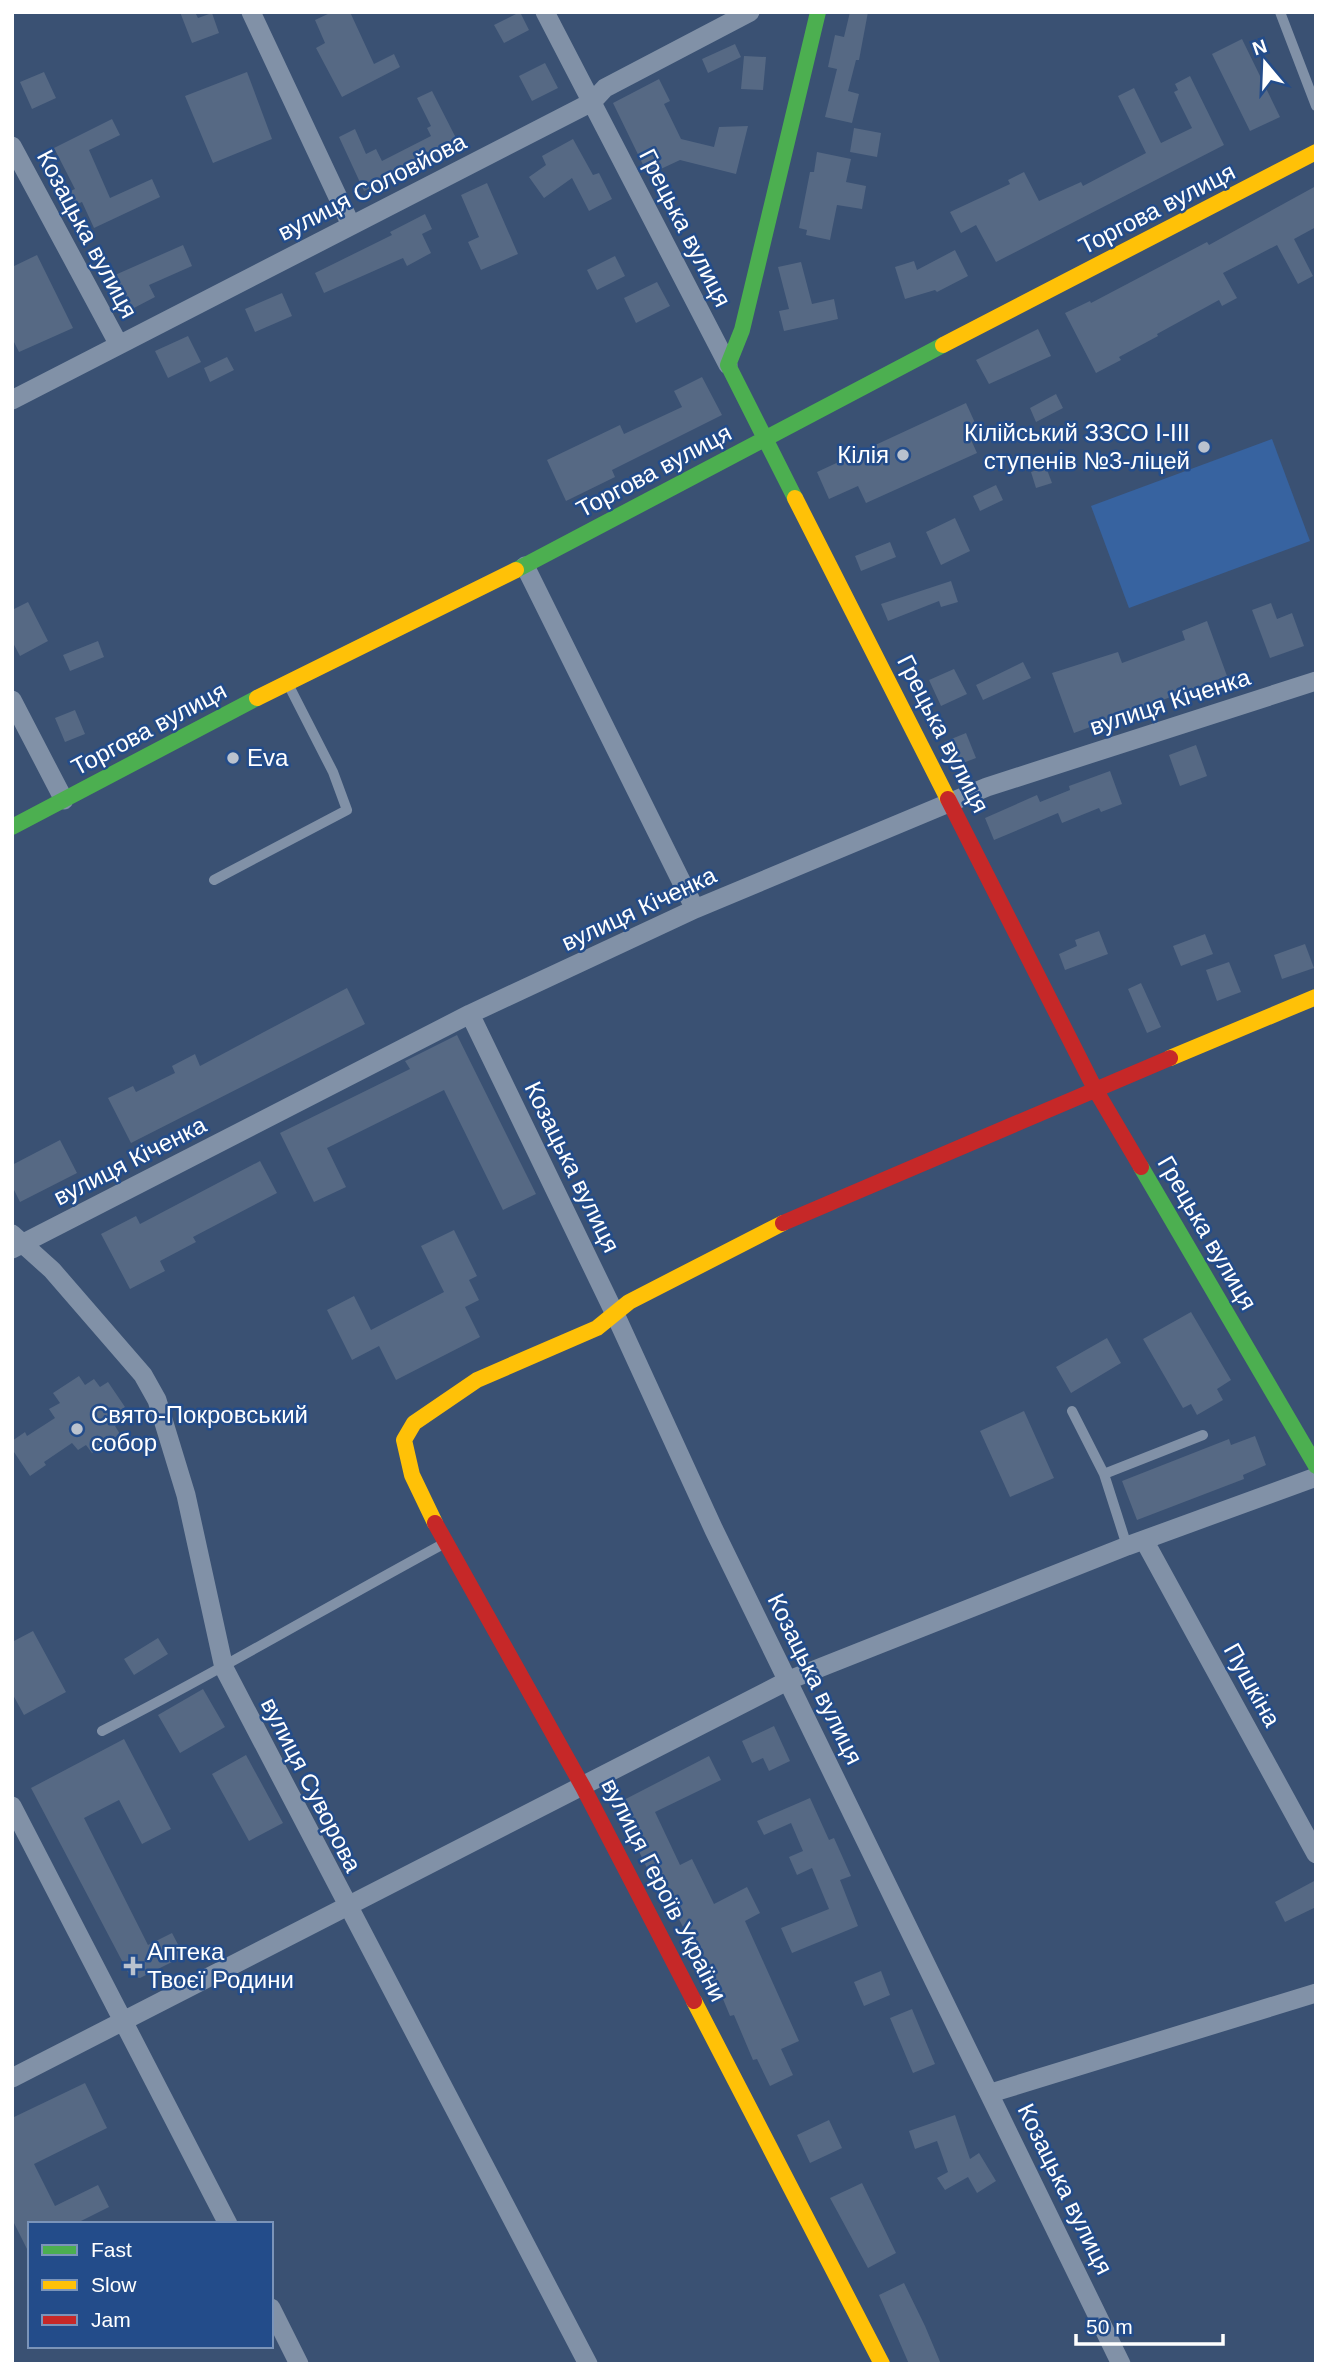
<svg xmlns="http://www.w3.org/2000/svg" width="1328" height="2376" viewBox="0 0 1328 2376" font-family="Helvetica,sans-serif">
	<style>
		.green { fill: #3763a0 }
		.building { fill: #566984 }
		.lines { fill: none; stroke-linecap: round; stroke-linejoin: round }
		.lane { stroke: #8191a7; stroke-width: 10 }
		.street { stroke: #8191a7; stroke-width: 19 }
		.fast { stroke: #4caf50; stroke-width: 16 }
		.slow { stroke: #ffc107; stroke-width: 16 }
		.jam { stroke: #c62828; stroke-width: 16 }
		.poi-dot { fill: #bac2ce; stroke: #234c8a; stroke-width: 2.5 }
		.labels { text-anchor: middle; stroke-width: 5; stroke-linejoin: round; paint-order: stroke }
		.street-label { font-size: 24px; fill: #fff; stroke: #234c8a }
		.poi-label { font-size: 24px; fill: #fff; stroke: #234c8a; text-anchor: start }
	</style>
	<rect width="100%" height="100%" fill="#3a5173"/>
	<path class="green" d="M1272,439L1310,541L1129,608L1091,506Z"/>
	<path class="building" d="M180,12H195L198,18L212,13L219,33L192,43Z
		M332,12H350L374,64L394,54L400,67L342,97L316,48L325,43L315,20Z
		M520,12L529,30L504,43L494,25Z
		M850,12H868L859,60H856L848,91L859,94L852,123L825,117L837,69L828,67L835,35L844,37Z
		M1242,39L1280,117L1250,131L1212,54Z
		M735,44L741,57L708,73L702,59Z
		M744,56L766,57L763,90L741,89Z
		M545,63L558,88L532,101L519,76Z
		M44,72L56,98L32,109L20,82Z
		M247,72L272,139L213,163L185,96Z
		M1190,76L1224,145L996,262L976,225L961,233L950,212L1010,184L1008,180L1024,172L1039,201L1081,182L1083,186L1146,153L1118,96L1134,88L1161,143L1192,128L1174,92L1178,90L1175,84Z
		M659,79L670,101L664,104L681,139L714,147L719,127L748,126L736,174L680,160L648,175L613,103Z
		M432,91L457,140L419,160L421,164L364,191L339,137L355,129L366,154L376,149L382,161L431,136L427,128L431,126L417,98Z
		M112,119L120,135L89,150L110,198L152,179L160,197L94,228L82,202L75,205L68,192L75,189L54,148Z
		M854,128L881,133L877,157L850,152Z
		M573,139L593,175L599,173L612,199L589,211L572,178L544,198L529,177L546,165L542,156Z
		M817,152L851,159L846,182L866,186L862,209L837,205L830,240L806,235L807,230L799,228L810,172H814Z
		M487,183L518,254L481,270L468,242L479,237L461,195Z
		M1316,186V227L1294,239L1313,276L1298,284L1277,245L1223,273L1237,298L1222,306L1219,300L1157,334L1158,336L1119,357L1121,360L1096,373L1065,313L1090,301L1091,303L1207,242L1209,245Z
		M425,214L432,229L422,234L431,253L407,266L403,258L324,293L315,273L392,235L390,232Z
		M183,245L192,266L149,285L155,297L132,309L115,275Z
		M955,250L968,276L937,292L935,290L905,299L895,267L914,261L917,270Z
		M37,255L73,328L19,352L12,338V267Z
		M615,256L625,276L597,290L587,270Z
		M801,262L812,304L834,299L838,319L784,331L779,311L789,309L778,267Z
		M657,282L670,306L636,323L624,298Z
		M282,293L292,316L255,332L245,309Z
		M1038,329L1051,356L989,384L976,360Z
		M188,336L201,362L168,378L155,351Z
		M227,357L234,370L210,382L204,368Z
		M702,377L722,415L612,470L615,477L566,501L547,460L620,425L624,434L682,407L674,391Z
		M1056,394L1063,408L1036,422L1030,408Z
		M966,403L976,425L966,429L977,453L866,503L858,486L829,499L817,472Z
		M1046,467L1052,483L1036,488L1031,472Z
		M996,485L1003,500L980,511L973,496Z
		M955,518L970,551L941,565L926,532Z
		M890,542L896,557L861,571L855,556Z
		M951,581L958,602L941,607L939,601L888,621L881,604Z
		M28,602L48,641L20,656L12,641V610Z
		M1271,603L1277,619L1292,613L1304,646L1270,658L1252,610Z
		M1207,621L1227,676L1074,733L1052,673L1118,652L1122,663L1185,640L1182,631Z
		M98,641L104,657L70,671L63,655Z
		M1023,662L1031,678L983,700L976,685Z
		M954,669L967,694L941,706L929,680Z
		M75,710L85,734L65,742L55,718Z
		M966,733L976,758L955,766L944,742Z
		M1196,745L1207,776L1180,786L1169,755Z
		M1110,771L1122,804L1101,812L1099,808L1062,823L1058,813L994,840L985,818L1037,795L1040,802L1070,790L1069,786Z
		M1099,931L1108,954L1065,970L1059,954L1077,946L1075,940Z
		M1205,934L1213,954L1181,966L1173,946Z
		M1305,944L1314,968L1282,979L1274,955Z
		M1229,962L1241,992L1217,1001L1206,970Z
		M1141,983L1161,1027L1147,1033L1128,989Z
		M347,988L365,1024L131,1143L108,1098L133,1086L136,1092L175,1073L172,1066L195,1054L200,1066Z
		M457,1035L536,1194L503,1210L444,1090L327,1148L346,1187L314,1202L280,1133L410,1069L405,1061Z
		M60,1140L77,1173L20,1202L12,1186V1165Z
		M260,1161L277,1193L193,1237L196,1242L160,1261L165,1271L130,1289L101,1234L136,1216L140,1224Z
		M454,1230L477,1276L469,1280L479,1300L465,1307L480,1337L396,1380L379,1346L352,1360L327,1310L354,1296L371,1330L444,1292L421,1246Z
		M1191,1312L1231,1380L1217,1389L1223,1400L1197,1415L1191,1404L1183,1408L1143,1339Z
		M1107,1338L1121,1363L1071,1393L1056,1367Z
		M79,1376L85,1385L94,1379L100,1387L108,1382L125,1407L117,1413L122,1421L115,1426L120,1434L92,1453L86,1445L78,1450L72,1443L44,1462L46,1465L30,1476L12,1449V1441L25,1432L27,1436L55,1418L49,1409L60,1403L53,1393Z
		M1024,1411L1054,1478L1010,1497L980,1431Z
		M1255,1436L1266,1465L1243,1475L1244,1479L1137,1520L1122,1481L1229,1439L1231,1445Z
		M33,1631L66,1692L24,1715L12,1693V1642Z
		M158,1638L168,1654L134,1675L124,1659Z
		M203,1689L225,1727L180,1753L158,1715Z
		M774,1726L790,1761L769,1771L763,1758L752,1763L742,1741Z
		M124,1739L171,1829L142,1844L119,1800L84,1818L148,1945L172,1933L184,1956L140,1978L130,1976L31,1788Z
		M246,1755L283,1823L249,1841L212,1774Z
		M709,1756L721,1780L655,1812L680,1865L692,1859L714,1904L747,1887L760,1913L745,1921L799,2041L781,2049L793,2075L770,2086L757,2059L753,2060L734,2015L730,2016L716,1982L712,1984L652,1866L647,1868L616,1804Z
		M810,1798L829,1840L834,1838L851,1876L840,1880L858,1926L792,1953L781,1928L829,1909L812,1868L797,1875L789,1857L803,1851L791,1823L764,1835L757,1821Z
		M1316,1880V1907L1285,1922L1275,1902Z
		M881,1971L890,1995L864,2006L854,1982Z
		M912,2009L935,2064L913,2073L890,2018Z
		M85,2083L107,2128L34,2164L55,2206L98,2185L109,2207L75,2224H30V2255L12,2219V2118Z
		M955,2115L970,2159L979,2153L996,2181L977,2193L968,2177L945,2190L937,2178L948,2172L937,2141L915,2149L909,2131Z
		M829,2120L842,2148L810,2163L797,2135Z
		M862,2183L896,2253L868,2268L830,2198Z
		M904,2283L925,2326L941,2364H909L879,2295Z"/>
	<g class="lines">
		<path class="lane" d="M1280,12L1316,106
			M214,880L347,810L333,772L287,682
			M1072,1411L1104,1474L1127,1546
			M1104,1474L1203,1435
			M102,1731C218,1672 330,1605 445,1543"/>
		<path class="street" d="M251,12L351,225
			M545,12L728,365
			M12,146L119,345
			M12,400L592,102L605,88L750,12
			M525,566L695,909
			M12,700L64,800
			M470,1014L615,1314L714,1530L1121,2364
			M12,1234L52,1270L143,1375L157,1400L186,1495L224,1668L588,2364
			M12,1249L470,1014L695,909L987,787L1316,681
			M1144,1540L1316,1854
			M12,1806L228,2224
			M12,2078L789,1680L1127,1546L1316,1477
			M991,2093L1316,1993
			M271,2308L299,2364"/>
		<path class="fast" d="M795,498L728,365L742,330L818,12
			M516,570L943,345
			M12,827L257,698
			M1141,1167L1316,1466"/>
		<path class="slow" d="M943,345L1316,152
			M795,498L948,799
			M257,698L516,570
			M1170,1058L1316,997
			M435,1523L412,1475L404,1440L414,1423L477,1380L597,1328L629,1302L783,1223
			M694,2001L882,2364"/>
		<path class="jam" d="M948,799L1095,1089L1141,1167
			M783,1223L1170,1058
			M435,1523L583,1787L694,2001"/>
	</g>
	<g class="poi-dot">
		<circle cx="1204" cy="447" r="7"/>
		<circle cx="903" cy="455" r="7"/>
		<circle cx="233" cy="758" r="7"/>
		<circle cx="77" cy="1429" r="7"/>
		<path d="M129.5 1955.5h7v7h7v7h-7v7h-7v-7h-7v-7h7z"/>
	</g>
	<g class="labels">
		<g class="street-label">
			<text transform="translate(372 187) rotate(-27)" y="8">вулиця Соловйова</text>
			<text transform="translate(1157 209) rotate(-27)" y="8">Торгова вулиця</text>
			<text transform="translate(685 228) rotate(63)" y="8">Грецька вулиця</text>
			<text transform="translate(87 234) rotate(62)" y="8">Козацька вулиця</text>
			<text transform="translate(654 471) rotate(-28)" y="8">Торгова вулиця</text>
			<text transform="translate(1170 702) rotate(-18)" y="8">вулиця Кіченка</text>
			<text transform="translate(149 729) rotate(-28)" y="8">Торгова вулиця</text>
			<text transform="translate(943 734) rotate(63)" y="8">Грецька вулиця</text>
			<text transform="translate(639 909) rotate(-25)" y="8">вулиця Кіченка</text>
			<text transform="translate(130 1161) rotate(-27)" y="8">вулиця Кіченка</text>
			<text transform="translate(572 1167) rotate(64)" y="8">Козацька вулиця</text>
			<text transform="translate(1207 1233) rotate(60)" y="8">Грецька вулиця</text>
			<text transform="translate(815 1679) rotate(64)" y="8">Козацька вулиця</text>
			<text transform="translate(1252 1685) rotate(61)" y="8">Пушкіна</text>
			<text transform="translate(311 1785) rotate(63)" y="8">вулиця Суворова</text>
			<text transform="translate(664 1890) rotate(63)" y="8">вулиця Героїв України</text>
			<text transform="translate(1065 2189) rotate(64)" y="8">Козацька вулиця</text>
		</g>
		<g class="poi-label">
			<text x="1190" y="441" text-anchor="end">Кілійський ЗЗСО І-ІІІ<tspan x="1190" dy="28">ступенів №3-ліцей</tspan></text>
			<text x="889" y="463" text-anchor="end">Кілія</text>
			<text x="247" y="766">Eva</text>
			<text x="91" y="1423">Свято-Покровський<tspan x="91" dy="28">собор</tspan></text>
			<text x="147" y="1960">Аптека<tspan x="147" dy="28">Твоєї Родини</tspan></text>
		</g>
	</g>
	<rect width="1328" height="2376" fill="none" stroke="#ffffff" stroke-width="28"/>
	<rect x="28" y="2222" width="245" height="126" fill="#234c8a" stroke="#7b94b9" stroke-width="2"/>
	<rect x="42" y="2245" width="35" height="10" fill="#4caf50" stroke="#7b94b9" stroke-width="2"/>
	<text x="91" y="2257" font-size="21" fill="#ffffff">Fast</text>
	<rect x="42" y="2280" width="35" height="10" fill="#ffc107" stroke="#7b94b9" stroke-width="2"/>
	<text x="91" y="2292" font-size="21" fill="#ffffff">Slow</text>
	<rect x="42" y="2315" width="35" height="10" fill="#c62828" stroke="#7b94b9" stroke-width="2"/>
	<text x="91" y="2327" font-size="21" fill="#ffffff">Jam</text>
	<g transform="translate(1265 63) rotate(341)" stroke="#234c8a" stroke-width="5" paint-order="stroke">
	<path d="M0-5L12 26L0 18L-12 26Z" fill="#ffffff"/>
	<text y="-10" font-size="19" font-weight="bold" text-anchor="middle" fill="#ffffff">N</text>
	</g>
	<path d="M1076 2334v10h147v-10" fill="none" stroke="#ffffff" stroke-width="3.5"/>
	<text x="1086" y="2334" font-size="21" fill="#ffffff" stroke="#234c8a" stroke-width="5" paint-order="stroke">50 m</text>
</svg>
